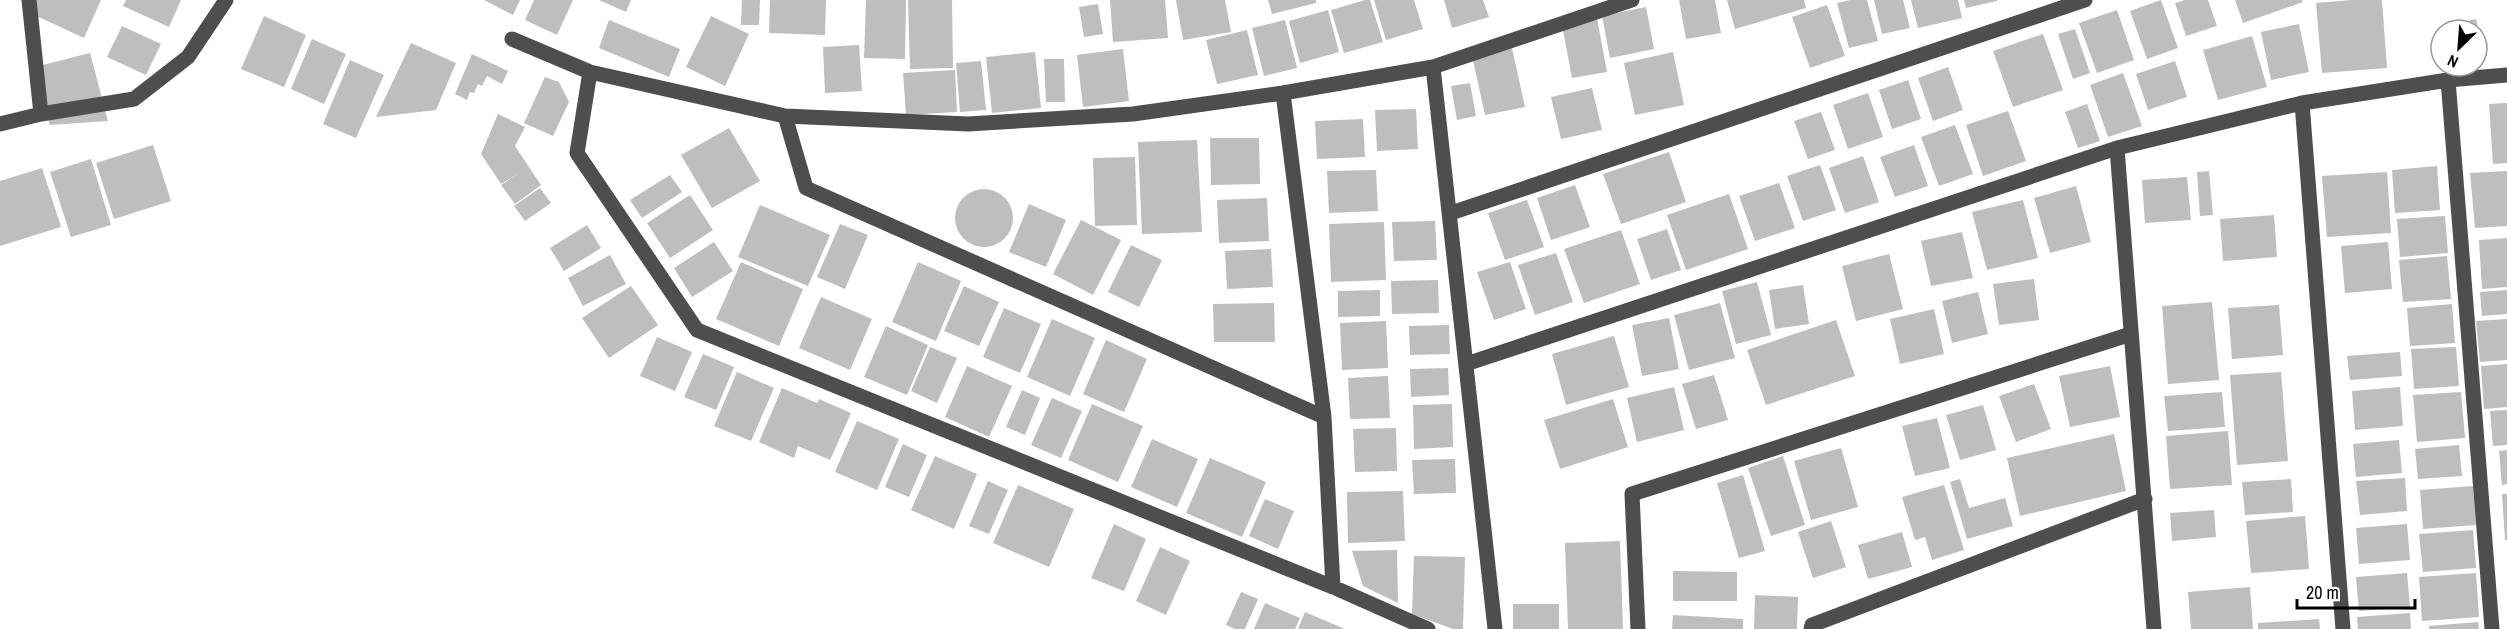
<svg xmlns="http://www.w3.org/2000/svg" width="2507" height="629" viewBox="0 0 2507 629" font-family="'Archivo Narrow',sans-serif">
	<style>
		.building { fill: #bebebe }
		.lines { fill: none; stroke-linecap: round; stroke-linejoin: round }
		.minor { stroke: #4e4e4e; stroke-width: 15 }
	</style>
	<rect width="100%" height="100%" fill="#fff"/>
	<path class="building" d="M33,0H101L84,38L28,12Z
		M126,0H181L169,27L123,6Z
		M484,0H520L513,15Z
		M534,0H573L557,35L525,20Z
		M599,0H631L626,12Z
		M742,0H760L759,25H741Z
		M770,0H826L825,35L769,33Z
		M866,0H906L905,59L864,58Z
		M908,0H952L953,68L910,69Z
		M1110,0H1165L1168,38L1113,42Z
		M1176,0H1225L1231,32L1183,40Z
		M1268,0H1316V3L1272,14Z
		M1365,0H1370L1383,42L1344,53L1331,10Z
		M1374,0H1414L1423,29L1386,40Z
		M1444,0H1483L1489,17L1452,28Z
		M1679,0H1715L1721,33L1686,39Z
		M1727,0H1804L1806,8L1735,29Z
		M1850,0H1867L1878,41L1849,48L1837,3Z
		M1874,0H1903L1910,28L1882,34Z
		M1911,0H1958L1962,18L1918,28Z
		M1964,0H1997V1L1966,8Z
		M2161,0L2178,48L2147,59L2130,11Z
		M2185,0H2208L2217,26L2186,36L2175,3Z
		M2235,0H2302L2303,2L2243,23Z
		M2352,0H2382L2387,68L2322,73L2316,3Z
		M1098,4L1103,34L1084,37L1079,7Z
		M1827,5L1845,56L1810,68L1792,17Z
		M1646,7L1654,49L1610,58L1602,16Z
		M1328,10L1339,52L1300,63L1289,21Z
		M2117,10L2134,60L2097,73L2079,23Z
		M264,16L306,35L284,87L241,69Z
		M711,16L749,34L725,86L686,67Z
		M1597,18L1607,72L1572,78L1562,25Z
		M2476,19L2483,51L2477,53V30H2458L2457,23Z
		M609,20L680,49L669,77L599,48Z
		M1285,20L1297,68L1264,76L1252,28Z
		M2299,24L2309,72L2271,80L2261,32Z
		M122,26L161,44L146,75L107,57Z
		M2075,29L2090,73L2073,79L2058,34Z
		M1247,30L1258,75L1217,84L1206,40Z
		M2043,34L2063,90L2013,107L1993,51Z
		M2252,36L2267,87L2218,100L2203,50Z
		M312,39L346,54L324,104L291,89Z
		M411,43L456,63L436,110L376,117Z
		M859,45L862,91L825,93L823,47Z
		M1512,48L1525,107L1485,115L1472,56Z
		M1123,49L1129,101L1083,107L1077,55Z
		M1035,52L1041,108L992,113L986,57Z
		M1673,52L1684,105L1635,115L1624,63Z
		M90,53L108,121L50,125L31,68Z
		M472,54L508,71L502,84L487,76L482,86L478,84L474,93L470,92L467,100L455,94Z
		M1044,59H1064L1065,102H1046Z
		M350,60L384,75L356,138L323,124Z
		M981,61L986,110L960,112L956,63Z
		M2175,61L2187,97L2148,110L2136,74Z
		M1948,67L1963,110L1933,121L1918,78Z
		M955,70L957,112L906,115L903,73Z
		M2123,73L2142,126L2108,137L2090,85Z
		M545,77L559,82L569,102L553,136L524,123Z
		M1908,80L1921,119L1892,129L1879,90Z
		M1470,83L1476,116L1457,120L1451,86Z
		M1592,88L1602,130L1561,139L1551,97Z
		M1868,93L1883,137L1848,149L1833,105Z
		M2507,103V163L2493,164L2489,104Z
		M2087,104L2100,141L2078,148L2065,112Z
		M1416,109L1418,149L1377,151L1375,110Z
		M2008,111L2026,161L1983,176L1966,125Z
		M1821,112L1835,150L1808,159L1794,121Z
		M498,114L525,127L515,146L541,185L515,204L501,185L522,171L501,184L481,154Z
		M1363,119L1365,157L1317,159L1315,121Z
		M1955,125L1973,174L1939,186L1921,137Z
		M729,128L760,181L712,208L681,155Z
		M1210,138H1259L1260,184L1211,185Z
		M1197,140L1202,232L1142,234L1138,142Z
		M153,145L171,201L114,219L96,163Z
		M1914,145L1928,186L1895,197L1880,157Z
		M1669,152L1686,202L1621,224L1603,174Z
		M1863,156L1879,202L1845,213L1829,168Z
		M1135,157L1137,225L1095,226L1093,158Z
		M91,159L111,225L71,237L50,172Z
		M1820,165L1836,210L1803,221L1787,176Z
		M2437,166L2440,210L2395,213L2392,170Z
		M42,168L61,227L0,246V181Z
		M1376,170L1378,211L1329,213L1327,171Z
		M2209,171L2213,215L2200,216L2197,172Z
		M2507,171V226L2475,228L2470,173Z
		M2387,172L2391,233L2327,237L2322,176Z
		M670,175L682,192L642,218L630,200Z
		M2187,177L2191,220L2145,223L2142,180Z
		M1779,183L1795,228L1755,241L1739,196Z
		M1575,185L1590,227L1551,240L1537,198Z
		M2076,186L2091,242L2050,253L2034,198Z
		M540,188L551,203L525,221L514,206Z
		M955 218a29 29 0 1 1 58 0a29 29 0 1 1-58 0Z
		M1729,194L1748,249L1686,270L1667,215Z
		M690,195L713,230L670,258L647,223Z
		M1267,198L1269,241L1219,243L1217,200Z
		M1527,200L1544,247L1505,260L1488,213Z
		M2023,200L2038,258L1987,270L1972,212Z
		M1029,204L1066,220L1046,267L1009,252Z
		M760,205L830,235L808,286L738,257Z
		M2274,215L2277,257L2223,261L2220,219Z
		M2445,216L2448,253L2400,257L2397,219Z
		M1081,220L1121,240L1093,295L1053,274Z
		M1435,221L1437,260L1394,261L1392,222Z
		M1384,222L1386,280L1331,282L1329,224Z
		M840,224L868,235L845,289L817,277Z
		M587,225L601,248L564,271L550,248Z
		M1667,229L1681,270L1651,280L1637,239Z
		M1621,230L1640,284L1584,303L1564,249Z
		M1962,232L1973,278L1931,286L1921,241Z
		M2507,238V287L2482,289L2479,240Z
		M714,242L733,271L692,297L674,268Z
		M2388,242L2392,289L2345,293L2341,246Z
		M1131,245L1162,260L1139,307L1108,292Z
		M1271,249L1273,287L1227,289L1225,251Z
		M1556,253L1573,302L1535,315L1518,265Z
		M1889,254L1903,309L1856,321L1842,266Z
		M610,255L626,284L583,306L568,278Z
		M2447,256L2451,299L2403,302L2399,260Z
		M741,262L803,289L779,346L716,319Z
		M918,262L961,281L936,341L892,322Z
		M1510,262L1526,309L1494,320L1477,272Z
		M2034,279L2039,320L1999,325L1993,284Z
		M1438,280L1439,313L1392,314L1391,281Z
		M1757,282L1771,335L1736,344L1722,291Z
		M1803,285L1809,324L1775,329L1769,290Z
		M631,286L658,325L609,358L582,318Z
		M964,286L999,302L979,346L944,331Z
		M1380,290V316L1338,317V291Z
		M2507,290V314L2482,316L2480,292Z
		M1978,292L1988,334L1952,343L1942,301Z
		M821,297L872,319L850,370L799,348Z
		M2212,302L2219,380L2168,384L2162,306Z
		M1274,303L1275,342H1214L1213,304Z
		M1720,303L1735,358L1689,370L1674,315Z
		M2452,304L2455,343L2410,346L2407,308Z
		M2279,305L2283,355L2232,359L2228,308Z
		M1004,308L1041,324L1020,373L983,357Z
		M1934,309L1944,354L1900,364L1890,319Z
		M1669,318L1679,369L1642,376L1632,325Z
		M1052,319L1095,338L1070,396L1027,377Z
		M2507,319V360L2480,362L2476,321Z
		M1836,320L1855,376L1766,405L1747,350Z
		M1386,321L1388,368L1342,370L1340,323Z
		M1449,325L1450,354L1410,355L1409,326Z
		M886,326L928,345L907,395L864,377Z
		M1614,336L1629,387L1566,405L1552,354Z
		M657,337L692,352L675,391L640,376Z
		M1106,340L1147,359L1124,412L1083,394Z
		M930,347L957,358L937,403L911,391Z
		M2456,347L2459,386L2414,389L2411,349Z
		M2400,352L2402,376L2350,380L2347,356Z
		M703,354L734,367L716,410L684,397Z
		M2507,364V407L2484,409L2481,366Z
		M967,366L1012,386L989,437L945,417Z
		M2110,366L2120,417L2070,427L2059,376Z
		M1448,368L1449,395L1411,397L1410,369Z
		M737,372L774,388L751,441L714,426Z
		M2281,372L2288,461L2237,465L2230,375Z
		M1714,375L1728,420L1696,429L1682,384Z
		M1388,376L1390,418L1350,419L1348,378Z
		M2034,384L2051,429L2016,442L1999,396Z
		M1674,387L1684,430L1637,442L1627,398Z
		M2400,387L2403,426L2355,430L2352,391Z
		M782,388L817,403L819,399L851,413L830,460L798,446L794,458L759,442Z
		M1022,390L1040,398L1025,435L1006,427Z
		M2222,392L2225,427L2168,431L2164,396Z
		M2461,392L2465,438L2417,442L2413,395Z
		M1052,398L1082,411L1061,458L1031,445Z
		M1613,399L1628,447L1560,469L1544,420Z
		M1092,404L1143,426L1118,482L1068,460Z
		M1452,404L1453,447L1414,449L1413,405Z
		M1983,405L1996,450L1960,460L1946,415Z
		M2507,410V445L2493,446L2490,411Z
		M1937,418L1950,468L1915,476L1902,426Z
		M857,421L899,439L877,490L835,472Z
		M1396,428L1397,471L1355,472L1353,429Z
		M2228,431L2232,485L2170,489L2166,436Z
		M2114,434L2126,491L2020,516L2007,458Z
		M1152,439L1198,459L1177,507L1131,487Z
		M2399,440L2402,473L2356,477L2353,444Z
		M903,444L927,455L909,497L885,487Z
		M2459,445L2462,476L2418,479L2415,449Z
		M1841,448L1858,507L1811,520L1794,461Z
		M2507,450V484L2502,485L2499,451Z
		M935,456L977,474L954,529L911,510Z
		M1783,456L1805,525L1771,536L1748,468Z
		M1210,458L1266,482L1242,537L1186,513Z
		M1455,459L1456,493L1414,494L1412,460Z
		M1743,475L1765,551L1739,558L1717,483Z
		M2405,478L2407,511L2360,515L2356,481Z
		M1960,479L1969,508L2005,498L2013,526L1967,539L1950,482Z
		M2291,479L2293,512L2245,515L2242,482Z
		M988,481L1008,490L989,534L969,526Z
		M1018,485L1074,509L1049,567L993,543Z
		M1944,485L1964,550L1932,560L1925,537L1915,540L1902,497Z
		M2473,486L2476,525L2423,529L2420,490Z
		M1403,491L1405,541L1348,543L1347,492Z
		M2502,494H2507V540H2505Z
		M1265,499L1294,511L1278,549L1249,536Z
		M2214,510L2216,537L2172,541L2170,513Z
		M2305,516L2309,569L2251,573L2246,521Z
		M1831,521L1846,567L1813,578L1798,532Z
		M1114,524L1146,539L1124,591L1091,578Z
		M2407,524L2410,560L2359,564L2356,528Z
		M2473,530L2476,568L2423,572L2419,534Z
		M1902,532L1912,567L1868,579L1858,545Z
		M1620,541L1623,629H1568L1565,543Z
		M1160,547L1190,561L1166,615L1136,601Z
		M1397,550L1398,603L1363,586L1352,551Z
		M1414,556L1465,557L1463,629H1453L1412,614Z
		M1673,571L1737,572V601H1673Z
		M2407,573L2410,607L2359,611L2356,577Z
		M2476,573L2479,617L2422,621L2419,577Z
		M2250,587L2253,629H2191L2188,592Z
		M1241,592L1258,599L1245,629H1235L1226,625Z
		M1755,595L1798,597L1797,629H1754Z
		M1265,603L1300,618L1295,629H1254Z
		M1513,604H1559V629H1513Z
		M1305,612L1345,629H1298Z
		M2410,613L2411,629H2358L2357,617Z
		M1673,615L1743,619V629H1672Z
		M2319,619L2320,629H2258V623Z
		M2478,622L2479,629H2429V626Z"/>
	<g class="lines">
		<path class="minor" d="M29,0L41,114
			M512,39L590,72L785,116L968,124L1133,114L1283,93L1433,67L1632,0
			M1433,67L1495,629
			M590,72L577,153L697,330L1333,587L1428,629
			M2448,80L2492,629
			M1283,93L1324,417L1333,587
			M2302,103L2343,629
			M785,116L806,188L1324,417
			M0,124L41,114L134,99L188,57L226,0
			M2117,148L2154,629
			M1451,213L2085,0
			M1466,364L2117,148L2302,103L2448,80L2507,75
			M1638,629L1632,494L2131,334
			M1811,629L1812,625L2145,499"/>
	</g>
	<g transform="translate(2459 48) rotate(205)"><circle r="28" fill="#ffffff" stroke="#999999" stroke-width="1.5"/>
	<path d="M0-4.5L10 22L0 15L-10 22Z" fill="#000000"/>
	<text y="-9" font-size="16" font-weight="bold" text-anchor="middle" fill="#000000">N</text>
	</g>
	<path d="M2297 599v9h118v-9" fill="none" stroke="#000000" stroke-width="3"/>
	<text x="2306" y="599" font-size="18" fill="#000000" stroke="#ffffff" stroke-width="4.5" paint-order="stroke">20 m</text>
</svg>
